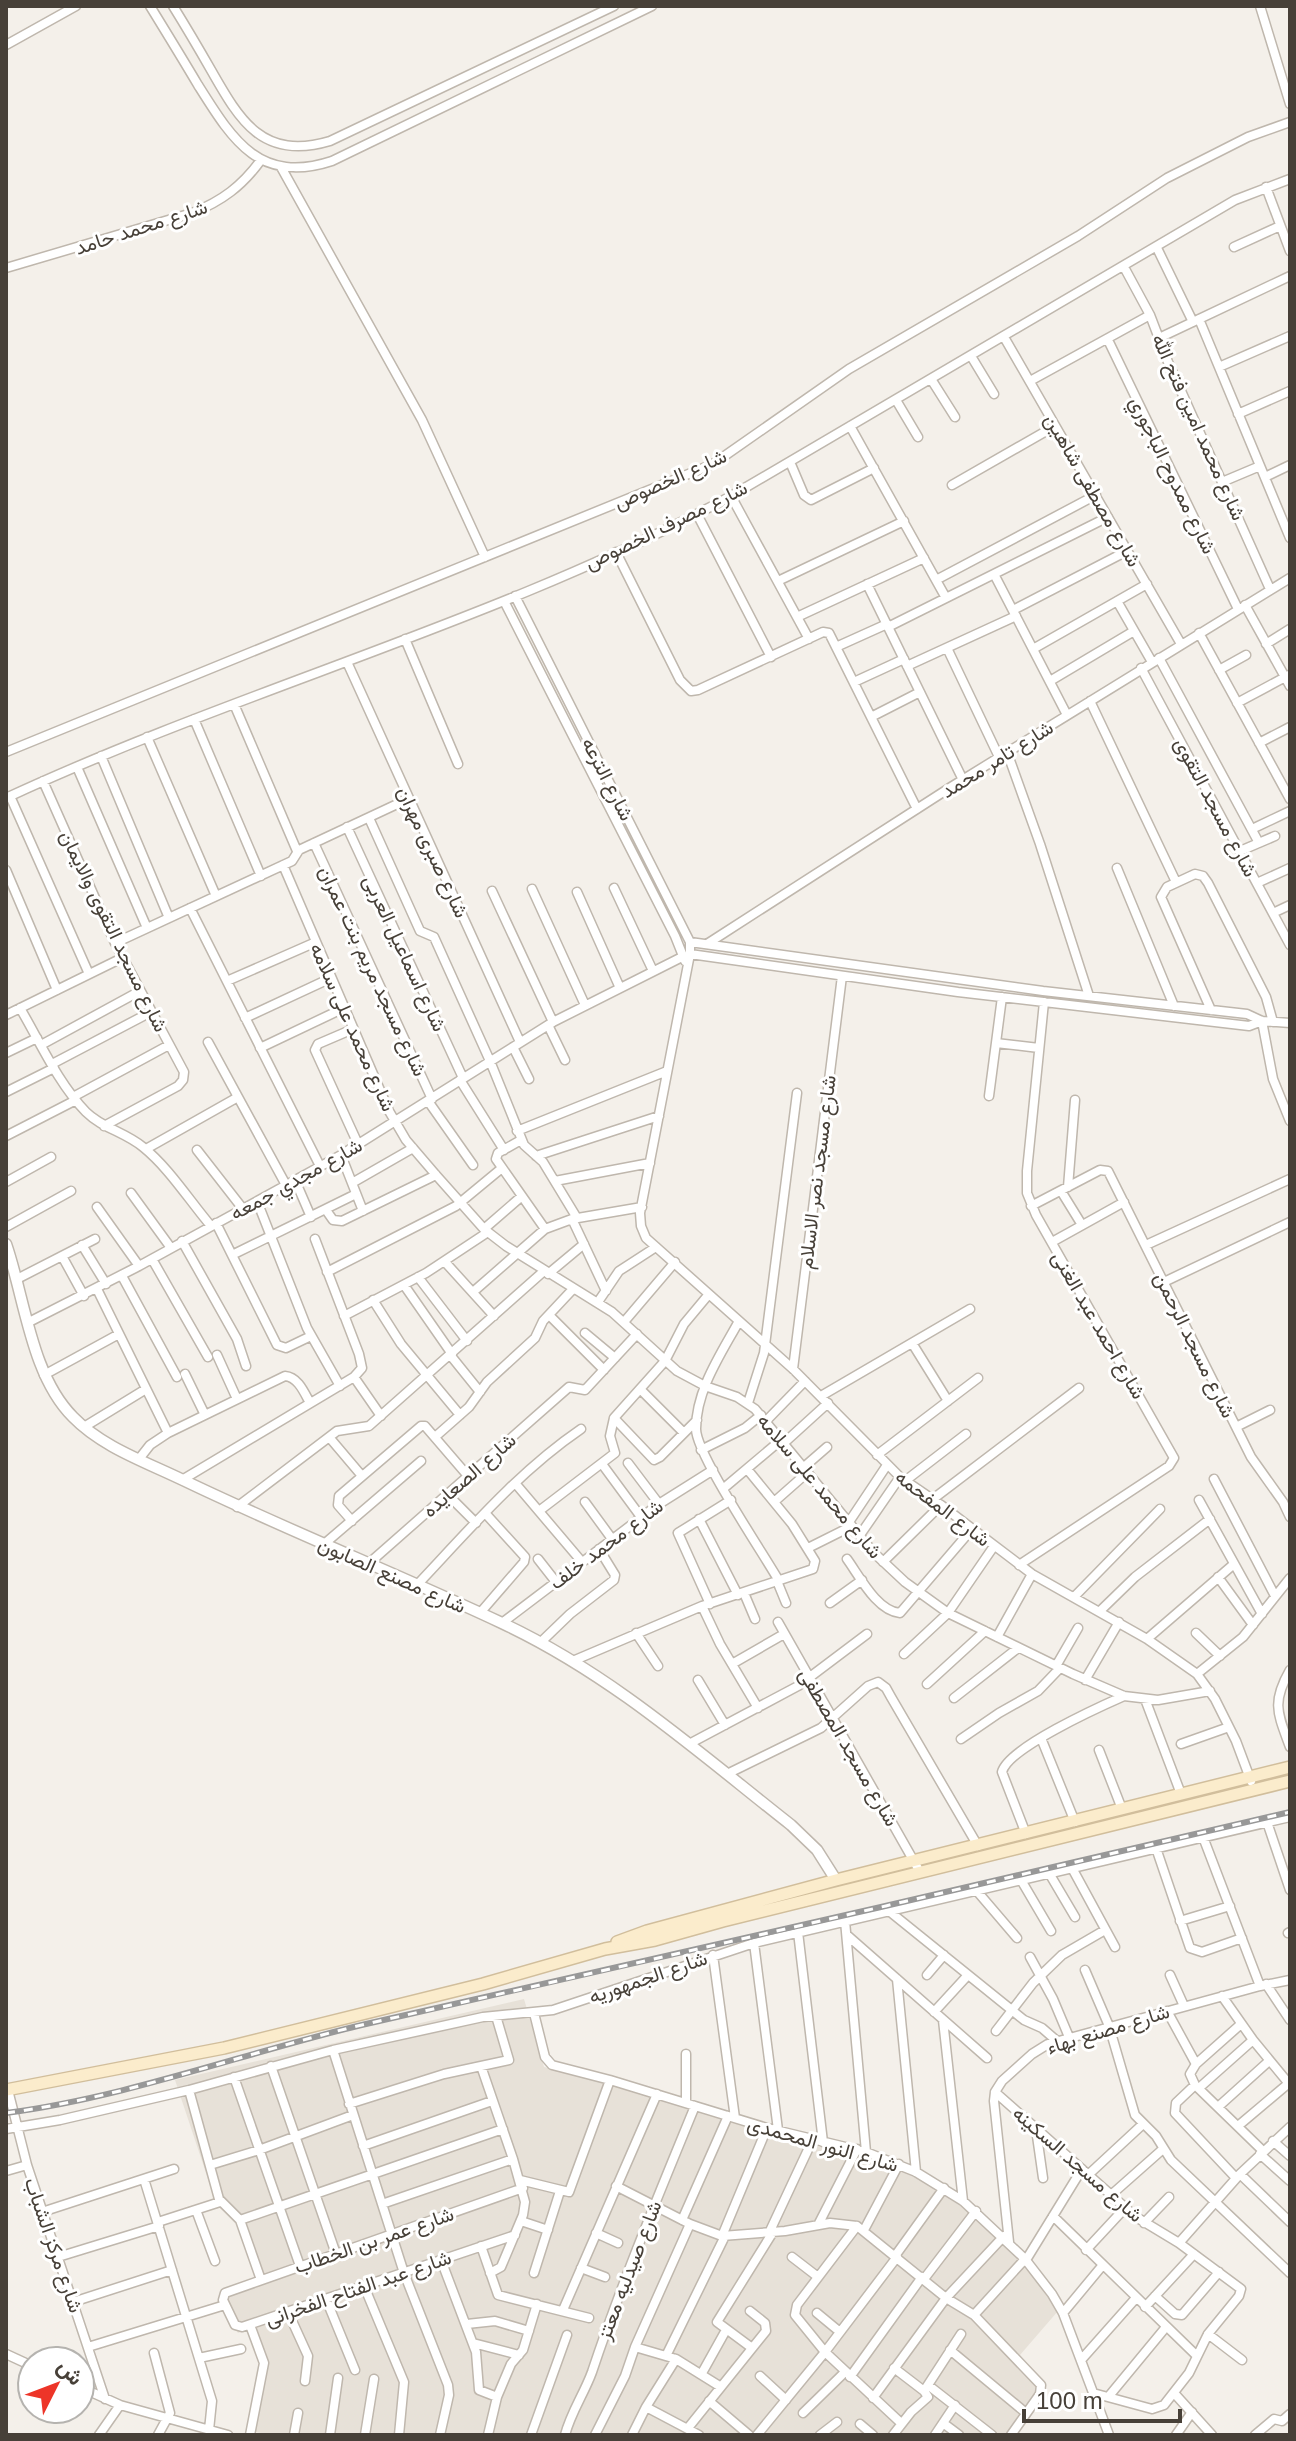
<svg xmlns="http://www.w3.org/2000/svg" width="1296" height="2441" viewBox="0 0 1296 2441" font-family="Helvetica,Vazirmatn,sans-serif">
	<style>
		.residential { fill: #e7e1d8 }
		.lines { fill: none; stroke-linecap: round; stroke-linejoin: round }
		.minor-casing { stroke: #bfb7ad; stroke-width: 11 }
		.tertiary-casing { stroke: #bfb7ad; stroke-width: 13 }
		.secondary-casing { stroke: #d1be9c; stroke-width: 14 }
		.minor { stroke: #fff; stroke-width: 8 }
		.tertiary { stroke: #fff; stroke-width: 10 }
		.secondary { stroke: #fbeccc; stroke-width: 11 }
		.rail-casing { stroke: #989898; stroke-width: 6 }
		.rail { stroke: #fff; stroke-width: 3; stroke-dasharray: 9; stroke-linecap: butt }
		.labels { text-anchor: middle; stroke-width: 6; stroke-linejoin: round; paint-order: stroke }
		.street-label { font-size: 20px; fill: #474038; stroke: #fff }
	</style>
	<rect width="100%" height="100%" fill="#f4f0ea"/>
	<path class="residential" d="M524,1999L544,2067L616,2084L859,2152L901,2168L942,2190L979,2217L1010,2245L1040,2282L1058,2311L1020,2355L1042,2380L1045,2390L1014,2435H275L246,2431L258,2381L259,2356L249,2329L238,2333L222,2309L220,2296L223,2290L258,2277L239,2223L217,2206L175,2080Z"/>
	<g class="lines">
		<g class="minor-casing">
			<path id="minor" d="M150,6C166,32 182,58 198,85C232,139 259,185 332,161L652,6
				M173,6C186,27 199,49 211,70C240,121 263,161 330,141L614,6
				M1260,6L1290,104
				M6,45L76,6
				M281,167L422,420L485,557
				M1266,187L1290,251
				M1234,247L1280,226
				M1157,248L1193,322
				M1124,267L1150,315L1168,362L1270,589
				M6,268L192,213C222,201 242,186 261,160
				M1199,319L1290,538
				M1004,337L1181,644
				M1159,338L1290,276
				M1108,340L1238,609
				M971,356L994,394
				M1219,367L1290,336
				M931,379L955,417
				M1030,381L1150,315
				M896,400L918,437
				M1238,414L1290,391
				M850,426L946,598
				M790,462L804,495L811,500L874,468
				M1265,477L1290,465
				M1222,482L1260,466
				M952,485L1055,426
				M731,496L809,639
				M697,514L771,657
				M616,552L680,680L691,691L698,690L823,632L829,633L917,809
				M994,574L1067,715
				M936,580L1096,495
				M778,581L904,521
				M867,584L963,780
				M515,596L690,942V954L640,1213L641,1226L646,1238L793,1369L900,1477L941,1505L1032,1574L1147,1639L1197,1674L1215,1699L1236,1741L1251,1781
				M504,601L675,936L685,961
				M1117,601L1152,662
				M1245,605L1290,686
				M1013,610L1127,551
				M797,617L924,558
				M888,627L1108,517
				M1199,633L1290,799
				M405,639L458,764
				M1266,644L1290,629
				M836,647L887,624
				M947,648L999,757
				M1033,649L1147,584
				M1159,658L1259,843
				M347,662L520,1042
				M907,666L1016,616
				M1141,668L1290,945
				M1219,670L1246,655
				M1050,681L1134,631
				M854,682L904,659
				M1090,701L1176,882
				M1237,703L1289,675
				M234,704L297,851
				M871,717L920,692
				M194,719L261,876
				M147,737L216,896
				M1259,743L1290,727
				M6,752L713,464L849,369L1078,236L1167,178L1248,137L1290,122
				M1007,752L1040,844L1089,996
				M101,756L169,918
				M77,767L147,928
				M43,781L115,943L184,1072L183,1080L178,1086L104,1126
				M10,796L89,974
				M6,798C243,688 500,621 731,496L1235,200L1290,179
				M369,818L420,931L434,937L490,1061L524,1145L543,1162L577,1218
				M347,827L463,1078
				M1252,829L1290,811
				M314,843L432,1099
				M1240,851L1275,836
				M283,865L389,1111L406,1140L436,1175L484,1229L506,1246L612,1312L677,1371L705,1386L737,1397L755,1409L874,1553L905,1582L948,1613L1073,1674L1124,1696L1158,1700L1210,1691
				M1117,868L1174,1006
				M6,870L57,990
				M1257,883L1290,868
				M614,888L653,971
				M532,889L585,1005
				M492,891L553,1022
				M577,892L620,988
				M190,908L320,1166
				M1273,913L1290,905
				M690,942L1043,991L1247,1014L1262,1021L1290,1023
				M115,943L292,861L299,850L408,799
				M707,944L951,787L1290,578
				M690,954L958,992L1249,1026L1262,1021
				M227,981L316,942
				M20,1008C40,1042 58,1083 86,1112C102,1128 125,1132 143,1147C169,1168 189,1200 211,1226
				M1211,1010L1161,897L1167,887L1195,874L1203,876L1208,883L1266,997L1273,1022
				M6,1015L122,958
				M245,1018L331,978
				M1262,1021L1273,1079L1290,1121
				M548,1025L565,1060
				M353,1029L318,1044L315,1050L358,1144
				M208,1042L286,1185
				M996,1043L1039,1048
				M41,1045L140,991
				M513,1047L529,1079
				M260,1048L344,1008
				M6,1053L37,1038
				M52,1064L151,1012
				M460,1080L504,1150
				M6,1092L54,1068
				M989,1096L1002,997
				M73,1097L169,1045
				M428,1101L473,1165
				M517,1131L667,1071
				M6,1136L76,1100
				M521,1140L498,1153L496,1159L545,1229
				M146,1149L238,1097
				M197,1150L243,1209
				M341,1155L363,1211
				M536,1156L659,1116
				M295,1180L311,1217
				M555,1181L650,1163
				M6,1182L51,1157
				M352,1183L413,1148
				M1068,1187L1075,1100
				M1061,1191L1082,1225
				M131,1193L171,1248
				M257,1201L307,1328L340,1386
				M1031,1206L1100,1170L1108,1171L1251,1457L1283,1502L1290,1517
				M97,1207L139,1266
				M326,1210L333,1220L342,1221L436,1175
				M572,1219L606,1291
				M216,1223L277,1345L286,1348L311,1336
				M6,1227L71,1191
				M484,1229L522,1196
				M182,1241L237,1339L246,1366
				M1052,1242L1124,1202
				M82,1245L106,1284
				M1146,1245L1290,1179
				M232,1255L356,1194
				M62,1256L84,1296
				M152,1259L208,1357
				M445,1262L494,1316
				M327,1272L456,1206L502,1168
				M548,1274L584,1244
				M122,1276L177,1377
				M418,1277L467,1341
				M17,1279L95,1239
				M1164,1282L1290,1222
				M404,1285L452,1354
				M97,1289L168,1433
				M473,1292L545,1229L572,1219L642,1207
				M373,1300L401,1344L460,1415
				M598,1302L619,1271L656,1247
				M549,1315L604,1370
				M344,1316L426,1273L488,1232
				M739,1321C721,1354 696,1390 696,1429C696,1454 763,1553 779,1581
				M29,1322L139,1266L341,1155L553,1022L684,956
				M624,1322L675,1262
				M585,1333L615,1358
				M912,1343L948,1401
				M217,1355L237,1399
				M451,1356L480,1392
				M793,1369L842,976
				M185,1374L205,1415
				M44,1375L119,1334
				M354,1377L381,1416
				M640,1389L684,1433
				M821,1396L970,1309
				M748,1403L764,1353L797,1093
				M614,1418L654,1460L660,1457L697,1420
				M766,1421L805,1381
				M84,1427L146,1389
				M1236,1427L1270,1410
				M329,1437L362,1476
				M435,1437L469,1407L487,1382L535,1338L543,1321L573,1289
				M784,1443L828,1403
				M701,1450L745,1428L761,1415
				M877,1455L978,1378
				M139,1459L150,1445L168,1433L285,1376C298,1377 304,1392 310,1403
				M628,1463L659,1504
				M602,1464L641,1517
				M804,1467L827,1447
				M1214,1479L1275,1596
				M182,1480L354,1377L362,1368L359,1354L315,1239
				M905,1481L966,1434
				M515,1483L582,1562
				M724,1488L781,1440
				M447,1494L476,1523
				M933,1499L1079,1388
				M1199,1500L1262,1614
				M585,1502L612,1539
				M774,1502L808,1472
				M237,1507L337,1431L369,1426L544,1271
				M539,1511L615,1453L610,1436L614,1418L665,1361L684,1324L709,1294
				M699,1519L738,1595
				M352,1521L338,1505L339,1496L421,1426H425L468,1476
				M849,1522L887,1465
				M860,1535L900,1477
				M323,1545L421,1461
				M808,1548L852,1526
				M538,1559L556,1582
				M847,1559C860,1577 877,1611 900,1613L972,1529
				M883,1562L941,1505
				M367,1565L569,1387L585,1390L637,1334
				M1019,1565L1169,1466L1174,1458L1036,1215L1027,1193V1171L1044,1002
				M1218,1577L1253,1625
				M777,1581L786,1603
				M416,1586C468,1531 518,1472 581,1429
				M744,1593L755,1619
				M1074,1597L1160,1509
				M830,1603L862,1580
				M710,1604L678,1533L731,1500
				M702,1606L720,1644L758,1708
				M1100,1611L1135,1577L1210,1519
				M480,1613L524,1562L525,1557L485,1513
				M778,1622L920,1872
				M502,1623L659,1504L713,1470
				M636,1633L658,1666
				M1196,1633L1220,1656
				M997,1637L1032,1574
				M1147,1639L1234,1564
				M541,1642L570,1614L614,1580L615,1575L599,1549
				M904,1654L948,1613L994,1546
				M575,1660L702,1606L813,1569L815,1561L792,1524L747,1469
				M732,1664L784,1634
				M1056,1666L1078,1628
				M1290,1670C1271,1703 1278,1714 1290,1747
				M1197,1674L1243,1637L1290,1578
				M698,1680L725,1725
				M1085,1680L1119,1622
				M927,1684L985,1631
				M954,1698L1018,1648
				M1145,1699L1181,1794
				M1041,1738L1075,1822
				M961,1739L999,1713L1038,1691L1060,1668
				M689,1744L798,1686L867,1634
				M1181,1744L1229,1727
				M1099,1750L1122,1809
				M727,1774L821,1728L868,1686L878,1682L886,1688L891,1697L978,1846
				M1267,1822L1290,1890
				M1026,1834L1002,1772C1008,1748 1099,1707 1124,1696
				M1203,1837L1260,1986
				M1156,1848L1190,1948L1202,1952L1242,1938
				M1072,1868L1115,1947
				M1049,1873L1075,1917
				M1021,1880L1051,1931
				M976,1890L1017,1938
				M889,1911L1024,2020L1042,2028L1057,2041
				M845,1921L866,2152
				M1180,1921L1230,1906
				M798,1932L823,2142
				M1288,1933L1290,1932
				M848,1936L987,2058
				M754,1943L778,2130
				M713,1955L735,2118
				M1030,1957L1053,1999L1069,2037
				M1085,1970L1109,2026L1135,2115L1156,2136L1171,2160L1290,2273
				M927,1975L944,1955
				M1170,1975L1184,2006
				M897,1979L916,2172
				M1266,1984L1290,2020
				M1222,1996L1253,2040L1290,2085
				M1167,2011L1196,2064
				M934,2012L968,1975
				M534,2013L545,2057L552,2065L610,2080L767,2128L866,2152L916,2172L963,2201L1025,2259L1052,2294L1063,2313L1109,2435
				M943,2020L963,2201
				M1241,2024L1196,2064L1190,2074L1195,2085L1263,2151
				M996,2031L1033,1983L1062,1955L1105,1930
				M333,2050L404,2273L448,2385L449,2395L440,2435
				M271,2066L336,2254
				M481,2066L513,2159L525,2202L523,2215L501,2267L490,2273
				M234,2077L300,2266
				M1195,2085L1176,2103L1175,2113L1236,2178
				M1199,2088L1253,2040
				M8,2090L27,2165L105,2399
				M189,2090L219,2199L240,2220L261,2280
				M995,2092L1136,2217L1179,2243L1241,2289L1239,2296L1208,2334L1189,2373L1164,2405L1152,2409L1093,2393
				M686,2103V2054
				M349,2104L444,2074L509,2060L496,2016
				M1218,2107L1269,2061
				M1238,2126L1289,2083
				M6,2129L60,2120L189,2090L333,2050L483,2017L553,2010L754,1943L1290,1817
				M1036,2129L1043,2178
				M1273,2141L1290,2156
				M363,2146L492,2101
				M1260,2154L1290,2181
				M210,2165L259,2150L353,2115
				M6,2171L27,2165
				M1240,2174L1290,2222
				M1088,2175L1143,2124
				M144,2179L212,2401L209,2430
				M520,2180L569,2192L610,2080
				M616,2186L690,2224L722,2236L785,2231L830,2223L857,2226L946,2298L974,2315L1041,2385L1040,2394L1011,2435
				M1111,2195L1163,2149
				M382,2204L513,2159
				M196,2210L215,2261
				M42,2212L174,2169
				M1053,2216L1197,2356
				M240,2220L503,2129
				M682,2220L728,2116
				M521,2221L548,2230
				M158,2222L220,2202
				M1144,2223L1169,2197
				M818,2225L857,2149
				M857,2226L797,2305L795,2315L825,2352L901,2423
				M864,2230L899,2164
				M596,2233L618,2243
				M769,2233L813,2139
				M515,2235L242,2327L235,2325L223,2300L225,2293L523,2188
				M722,2236L767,2128
				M1009,2242L994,2101L995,2092L1002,2081L1032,2054L1048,2044L1260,1986L1290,1980
				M1179,2243L1240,2174L1290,2127
				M481,2246L498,2295L589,2318
				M1086,2250L1125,2208
				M895,2256L944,2188
				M58,2257L159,2226
				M792,2257L818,2277
				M441,2260L476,2352L479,2390L497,2397
				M1026,2260L1082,2169
				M581,2268L605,2277
				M534,2273L560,2191
				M924,2279L976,2211
				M364,2286L404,2382L399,2435
				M1155,2296L1175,2314L1182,2315L1219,2272
				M326,2299L355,2370
				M73,2302L172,2270
				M1145,2307L1194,2254
				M563,2310L657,2094
				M288,2312L308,2356L305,2381
				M817,2313L840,2332
				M1063,2313L1102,2266
				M974,2315L1025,2259
				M467,2324L495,2321L529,2331
				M1208,2334L1242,2360
				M473,2343L519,2355
				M88,2347L225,2305
				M635,2347L676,2359L721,2387
				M752,2348L717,2322L773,2232
				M950,2350L1026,2413
				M154,2353L170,2413L158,2435
				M6,2354L32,2366
				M666,2356L725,2236
				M199,2358L241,2349
				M1081,2360L1136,2298
				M894,2368L924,2391
				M702,2373L726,2330
				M760,2376L786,2400
				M850,2377L922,2277
				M928,2385L992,2435
				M80,2387L120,2405L228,2435
				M924,2391L961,2334
				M1174,2393L1212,2435
				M1109,2396L1166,2327
				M873,2398L946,2298L1004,2236
				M709,2401L749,2435
				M646,2407L699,2435
				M803,2413L845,2372
				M943,2423L959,2435
				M860,2424L873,2435
				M688,2428L766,2331L765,2323L750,2311
				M99,2435L120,2405
				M250,2435L264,2363L250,2325
				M294,2435L298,2413
				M330,2435L338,2378
				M365,2435L374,2379
				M488,2435L497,2397L511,2364L523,2350L537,2304
				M531,2435L567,2335
				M565,2435C571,2412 584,2394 592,2372C622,2282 659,2194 695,2106
				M595,2435L625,2376L635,2347L690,2224
				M632,2435L646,2407L676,2359
				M757,2435L825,2352L897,2257
				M820,2435L837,2422
				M893,2435L911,2412L928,2397L924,2391
				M935,2435L955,2405
				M1176,2435L1192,2412
				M1255,2435L1274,2419L1282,2421L1290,2414"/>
		</g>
		<g class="tertiary-casing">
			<path id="tertiary" d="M6,1244C25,1299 31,1375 73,1417C102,1447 146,1462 183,1480C289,1531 398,1574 504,1624C612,1675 698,1752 791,1825L817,1850L836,1880"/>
		</g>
		<g class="secondary-casing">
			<path id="secondary" d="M617,1942L647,1931L836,1880L1290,1767
				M6,2090L224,2048L483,1984L605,1949L655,1940L723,1921L1290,1781"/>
		</g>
		<use href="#minor" class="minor"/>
		<use href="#tertiary" class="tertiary"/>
		<use href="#secondary" class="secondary"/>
		<g class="rail-casing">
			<path id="rail" d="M6,2113C129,2097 246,2052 366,2024C675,1955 982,1884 1290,1812"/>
		</g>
		<use href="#rail" class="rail"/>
	</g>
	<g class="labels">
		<g class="street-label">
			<text transform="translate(141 227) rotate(-18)" y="7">شارع محمد حامد</text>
			<text transform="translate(1199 427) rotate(66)" y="7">شارع محمد امين فتح الله</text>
			<text transform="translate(1173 475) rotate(64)" y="7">شارع ممدوح الباجوري</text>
			<text transform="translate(670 479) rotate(-24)" y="7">شارع الخصوص</text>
			<text transform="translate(1093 490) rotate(60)" y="7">شارع مصطفى شاهين</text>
			<text transform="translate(666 525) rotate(-26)" y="7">شارع مصرف الخصوص</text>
			<text transform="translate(997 759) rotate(-32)" y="7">شارع تامر محمد</text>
			<text transform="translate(608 779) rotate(63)" y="7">شارع الترعه</text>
			<text transform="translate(1216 807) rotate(62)" y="7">شارع مسجد التقوى</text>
			<text transform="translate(433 852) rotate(65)" y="7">شارع صبرى مهران</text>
			<text transform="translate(114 931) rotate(64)" y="7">شارع مسجد التقوى والايمان</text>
			<text transform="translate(405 953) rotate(65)" y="7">شارع اسماعيل العربى</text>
			<text transform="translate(373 971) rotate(65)" y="7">شارع مسجد مريم بنت عمران</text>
			<text transform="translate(353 1027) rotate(66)" y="7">شارع محمد على سلامه</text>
			<text transform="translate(817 1172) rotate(-83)" y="7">شارع مسجد نصر الاسلام</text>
			<text transform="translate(296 1179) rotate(-29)" y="7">شارع مجدي جمعه</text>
			<text transform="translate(1099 1325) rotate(60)" y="7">شارع احمد عبد الغنى</text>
			<text transform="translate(1195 1345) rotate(64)" y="7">شارع مسجد الرحمن</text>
			<text transform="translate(469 1475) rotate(-41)" y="7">شارع الصعايده</text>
			<text transform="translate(820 1486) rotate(50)" y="7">شارع محمد على سلامه</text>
			<text transform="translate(943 1508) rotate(37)" y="7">شارع المفحمه</text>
			<text transform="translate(606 1544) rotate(-37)" y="7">شارع محمد خلف</text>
			<text transform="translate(392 1575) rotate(24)" y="7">شارع مصنع الصابون</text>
			<text transform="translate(849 1747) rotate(60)" y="7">شارع مسجد المصطفى</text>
			<text transform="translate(648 1977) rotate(-19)" y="7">شارع الجمهوريه</text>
			<text transform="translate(1108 2029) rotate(-17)" y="7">شارع مصنع بهاء</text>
			<text transform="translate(823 2144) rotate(16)" y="7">شارع النور المحمدى</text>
			<text transform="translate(1078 2164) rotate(41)" y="7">شارع مسجد السكينه</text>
			<text transform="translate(374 2240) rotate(-19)" y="7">شارع عمر بن الخطاب</text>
			<text transform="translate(54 2245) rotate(71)" y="7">شارع مركز الشباب</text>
			<text transform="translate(629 2270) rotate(-69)" y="7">شارع صيدليه معتز</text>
			<text transform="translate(358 2288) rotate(-19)" y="7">شارع عبد الفتاح الفخرانى</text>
		</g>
	</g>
	<rect width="1296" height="2441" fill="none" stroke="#474038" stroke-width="16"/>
	<g transform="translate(56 2385) rotate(48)"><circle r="38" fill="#ffffff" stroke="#b5b3af" stroke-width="2"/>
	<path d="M0-6L14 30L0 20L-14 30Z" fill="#ed3528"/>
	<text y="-12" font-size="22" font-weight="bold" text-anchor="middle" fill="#474038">ش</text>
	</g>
	<path d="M1024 2409v12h156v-12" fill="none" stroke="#474038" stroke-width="4"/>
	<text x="1036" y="2409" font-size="24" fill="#474038" stroke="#ffffff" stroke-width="6" paint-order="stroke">100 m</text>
</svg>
